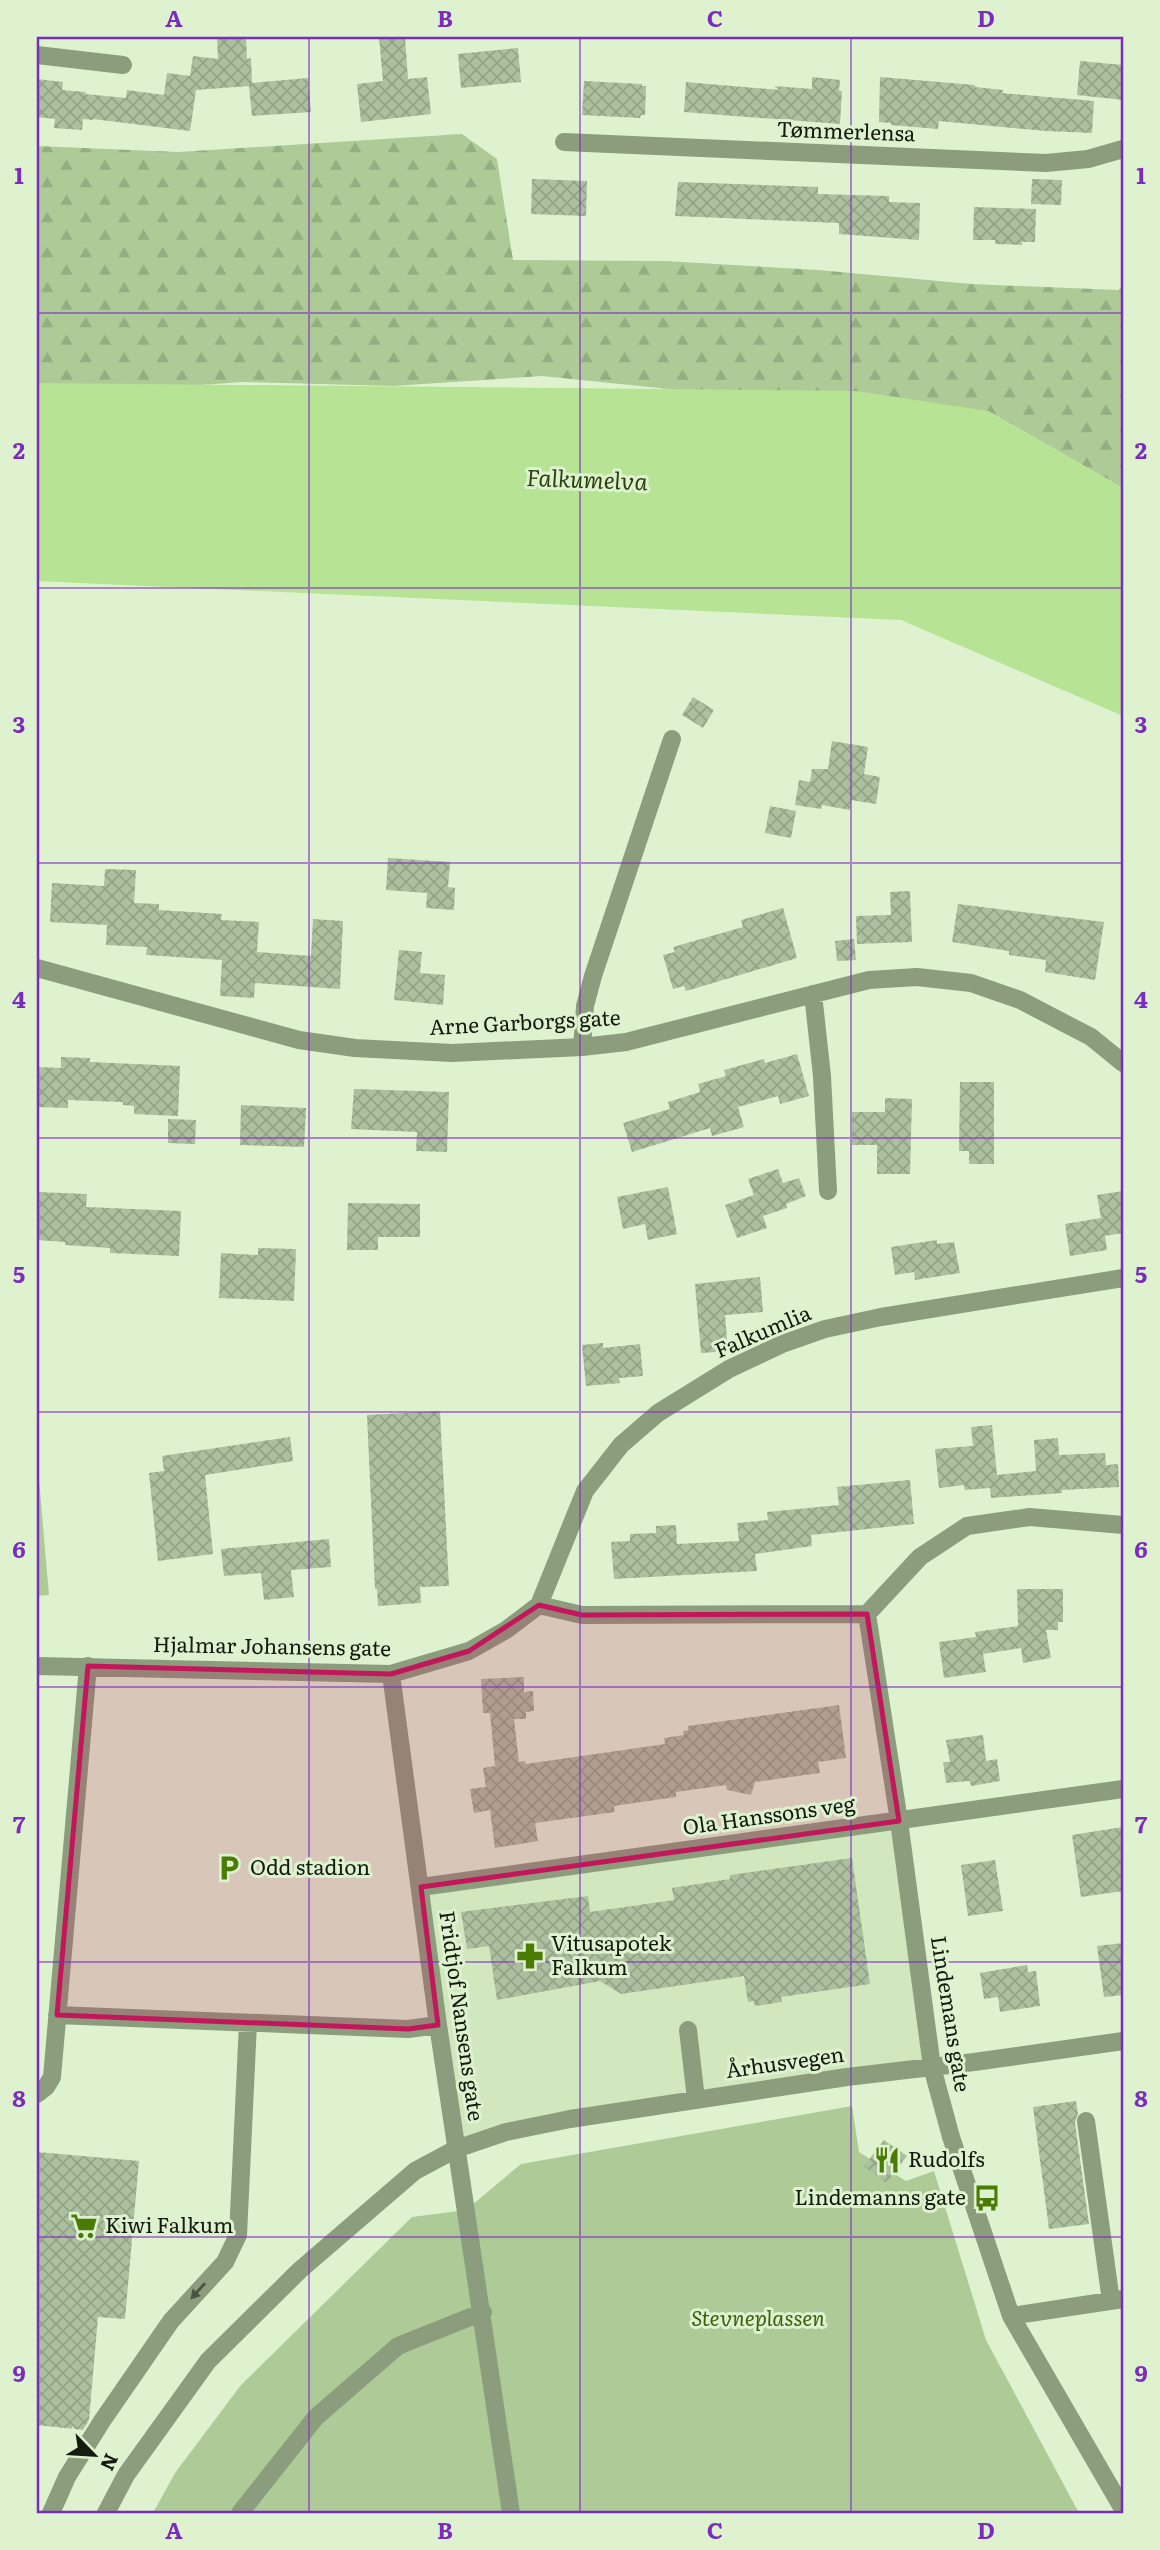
<svg xmlns="http://www.w3.org/2000/svg" width="1160" height="2550" viewBox="0 0 1160 2550" font-family="Literata,serif">
	<style>
		.built { fill: #d1e8bf }
		.forest { fill: url(#forest-firs) }
		.park { fill: #aecb97 }
		.water { fill: #b7e394 }
		.building { fill: url(#building-cross-hatch) }
		.lines { fill: none; stroke-linecap: round; stroke-linejoin: round }
		.minor { stroke: #8b9d7d; stroke-width: 18 }
		.oneway { fill: #495540 }
		.marked { fill: #c2185b; fill-opacity: 0.2; stroke: #c2185b; stroke-width: 5; stroke-linejoin: round }
		.grid { fill: none; stroke: #7b2cbf; stroke-width: 2; stroke-opacity: 0.55 }
		.labels { text-anchor: middle; stroke-width: 6; stroke-linejoin: round; paint-order: stroke }
		.street-label { font-size: 21px; fill: #131a0e; stroke: #def2d0 }
		.poi-label { font-size: 21px; fill: #131a0e; stroke: #def2d0; text-anchor: start }
		.park-label { font-size: 21px; font-style: italic; fill: #3a5f0d; stroke: #def2d0 }
		.water-label { font-size: 23px; font-style: italic; fill: #29430b; stroke: #def2d0 }
		.neatline { fill: none; stroke: #7b2cbf; stroke-width: 2.5 }
		.grid-label { font-size: 23px; text-anchor: middle; font-weight: bold; fill: #7b2cbf }
	</style>
	<defs>
		<pattern id="forest-firs" width="22" height="20" patternUnits="userSpaceOnUse" patternTransform="scale(1.75)"><rect width="22" height="20" fill="#aecb97"/><path d="M5 1l3.5 6h-7zM16 11l3.5 6h-7z" fill="#95ae81"/></pattern>
		<pattern id="building-cross-hatch" width="8" height="8" patternUnits="userSpaceOnUse" patternTransform="scale(1.75)"><rect width="8" height="8" fill="#acbf9e"/><path d="M0 0l8 8M0 8l8-8" fill="none" stroke="#93a487"/></pattern>
	</defs>
	<rect width="100%" height="100%" fill="#def2d0"/>
	<path class="built" d="M899,1821L932,2067L854,2077L456,2149L421,1887Z"/>
	<path class="forest" d="M462,134L497,159L513,260L665,261L818,270L972,284L1118,290L1123,286V488L988,411L688,391L542,376L393,386L242,382L37,397V146L178,152Z"/>
	<path class="park" d="M39,1479L49,1595L37,1596V1480Z
		M852,2106L859,2152L906,2181L934,2171L986,2340L1079,2513H153L175,2473L241,2385L412,2217L466,2210L521,2164Z"/>
	<path class="water" d="M37,383L856,391L988,411L1123,488V716L901,620L37,581Z"/>
	<path class="building" d="M217,37H246L247,59L251,58L252,83L308,78L311,112L252,116L249,86L196,90L190,131L93,119V120L83,119L82,130L54,128L55,119L37,117V79L63,82L62,90L86,92L85,94L126,98L127,90L164,95L167,73L190,76L193,56L218,59Z
		M379,37H405L408,79L427,77L431,114L361,122L357,84L383,81Z
		M518,48L521,82L461,88L458,54Z
		M1080,61L1123,65V100L1077,95Z
		M812,77L840,80L839,91H842L840,124L684,112L686,82L779,90L774,86L812,89Z
		M880,77L975,85V87L1003,90L1002,93L1094,101L1092,133L1046,131L939,121L938,129L891,125V123L879,122Z
		M584,81L642,84V86H646L645,115H641L640,118L582,115Z
		M532,179L587,181L586,216L531,214Z
		M1032,179L1062,180L1061,205L1031,204Z
		M678,182L818,187V194L889,196V202L920,203L919,240L839,234V223L675,216Z
		M974,207L1036,209L1035,242H1022V245L995,244V240H973Z
		M693,697L714,710L703,728L682,715Z
		M832,741L868,747L864,774L880,777L876,804L851,800L850,810L822,805L821,809L795,805L799,780L810,782L812,769H828Z
		M770,806L796,811L791,838L765,833Z
		M388,858L450,862L448,887L455,888L454,910L426,908L427,893L386,890Z
		M105,869L136,870L134,903L159,904V910L222,914L221,920L259,922L257,952L311,956L313,919L343,921L340,989L255,983L254,998L220,996L222,960L146,955L147,947L106,945L107,925L50,922L52,883L104,886Z
		M910,891L912,942L857,944L856,916L891,915L890,892Z
		M958,904L1104,922L1095,980L1045,972L1046,960L1009,955V951L952,942Z
		M783,908L797,958L686,991L684,986L673,989L663,955L675,952L673,947L743,927L741,920Z
		M854,939L856,960L837,961L835,941Z
		M399,950L422,952L420,973L445,975L443,1005L394,1000Z
		M797,1054L809,1096L780,1104L778,1096L738,1107L744,1127L712,1136L710,1128L632,1152L623,1123L670,1109L668,1102L700,1092L698,1084L726,1076L724,1070L764,1059L765,1063Z
		M61,1057L90,1058V1062L180,1066L178,1116L134,1114V1106L123,1105V1102L68,1100V1108L37,1107V1067L61,1068Z
		M960,1082H994V1164H969V1151H959Z
		M354,1089L449,1092L447,1152L416,1151L417,1132L351,1129Z
		M885,1098L912,1099L910,1174H877V1145H852V1112H885Z
		M241,1105L306,1108L304,1147L240,1145Z
		M168,1119L196,1120L195,1144L168,1143Z
		M778,1169L783,1183L799,1178L806,1196L786,1204L787,1208L763,1216L767,1228L737,1238L725,1205L754,1195L748,1179Z
		M668,1187L677,1234L648,1240L645,1224L623,1229L617,1197Z
		M1123,1191V1233L1105,1236L1107,1250L1070,1256L1065,1224L1101,1218L1097,1195Z
		M37,1192L87,1194L86,1207L181,1211L179,1256L110,1253V1248L65,1245V1242L37,1240Z
		M348,1203L420,1204V1237H378V1250H347Z
		M937,1240V1244L954,1242L960,1273L915,1280L914,1272L895,1275L891,1247Z
		M258,1248L296,1249L294,1301L219,1298L221,1253L258,1255Z
		M760,1277L763,1312L725,1315L728,1351L701,1353L695,1284Z
		M603,1343V1348L640,1344L643,1376L619,1378L620,1383L586,1386L582,1345Z
		M440,1411L449,1586L420,1587L421,1603L378,1606L377,1589H375L367,1415Z
		M992,1425L997,1475L1036,1471L1034,1440L1058,1438L1059,1455L1105,1453L1106,1465L1118,1464L1119,1487L1062,1490V1493L991,1498L990,1488L965,1490L964,1485L939,1488L935,1449L973,1446L971,1427Z
		M290,1437L293,1461L205,1475L213,1554L158,1561L149,1473L164,1471L162,1456Z
		M910,1480L914,1524L811,1535L812,1546L755,1554L757,1571L614,1579L611,1542L630,1541V1534L656,1533V1526L676,1525L677,1544L739,1541L737,1523L768,1520L767,1512L839,1505L837,1487Z
		M329,1539L331,1567L291,1570L294,1597L264,1600L261,1573L224,1576L221,1549Z
		M1017,1589H1063V1622H1058V1630H1046L1051,1658L1023,1663L1021,1648L983,1654L986,1672L944,1678L939,1642L976,1637L975,1632L1018,1626Z
		M524,1677V1692L533,1691L534,1711L526,1712V1719H514L519,1762L525,1761L526,1764L665,1744L664,1738L684,1735L683,1731L688,1730V1726L839,1705L846,1758L818,1762L820,1773L755,1782L751,1795L727,1790L726,1785L676,1792V1797L614,1806L615,1812L535,1823L538,1841L495,1848L490,1810L474,1813L470,1789L486,1787L483,1768L495,1766L490,1713H483L481,1679Z
		M983,1735L986,1761L997,1759L1000,1781L971,1786L970,1781L946,1783L943,1762H950L946,1740Z
		M1123,1827V1891L1081,1897L1072,1835Z
		M852,1858L870,1984L781,1997L782,2002L755,2006L754,2001L748,2002L744,1976L621,1994L600,1981L497,2000L489,1946L467,1949L461,1912L588,1896L590,1912L674,1900L672,1888L730,1879V1875Z
		M995,1860L1003,1911L968,1916L961,1865Z
		M1123,1943V1995L1104,1997L1097,1946Z
		M1027,1965L1028,1972L1036,1971L1040,2006L1000,2012L998,1997L984,1999L980,1973Z
		M1076,2101L1078,2113L1075,2123L1089,2224L1049,2229L1033,2107Z
		M884,2140L907,2156L886,2183L864,2166Z
		M37,2152L139,2161L125,2319L98,2317L89,2420L83,2430L37,2425Z"/>
	<g class="lines">
		<path class="minor" d="M37,55L123,65
			M564,142L1046,163L1088,159L1123,149
			M37,968L299,1040L355,1048L452,1053L582,1047L626,1042L869,980L917,977L971,983L1020,1000L1091,1037L1123,1063
			M813,994L822,1076L828,1191
			M582,1047L585,1006L593,976L672,739
			M539,1605L585,1491L621,1445L658,1413L729,1369L782,1344L825,1329L881,1317L1123,1278
			M867,1614L899,1821L932,2067L951,2137L1011,2316L1123,2509
			M867,1614L920,1557L967,1526L1030,1517L1123,1525
			M37,1666L391,1674L469,1651L506,1630L539,1605L582,1615L867,1614
			M391,1674L438,2025L511,2513
			M421,1887L1123,1789
			M57,2015L408,2029L438,2025
			M688,2030L696,2099
			M37,2094L46,2087L52,2077L88,1666
			M1086,2121L1111,2301
			M1011,2316L1123,2299
			M51,2513L67,2477L102,2421L171,2321L225,2262L238,2235L248,2023
			M106,2513L126,2475L208,2361L300,2270L415,2171L456,2149L506,2132L570,2119L847,2077L974,2062L1123,2041
			M240,2513L316,2417L398,2346L483,2312"/>
	</g>
	<defs><path id="oneway-solid" d="M-6-.8H1V-3.2L6.5 0L1 3.2V.8H-6Z" transform="scale(1.75)"/></defs>
	<use class="oneway" href="#oneway-solid" transform="translate(198 2291) rotate(132)"/>
	<path class="marked" d="M539,1605L582,1615L867,1614L899,1821L421,1887L438,2025L408,2029L57,2015L88,1666L391,1674L469,1651Z"/>
	<path class="grid" d="M309,37V2513M580,37V2513M851,37V2513M37,313H1123M37,588H1123M37,863H1123M37,1138H1123M37,1412H1123M37,1687H1123M37,1962H1123M37,2237H1123"/>
	<defs>
		<g id="parking-bare" transform="scale(2.1)"><path d="M-3.5-5.5H1a3.5 3.5 0 0 1 0 7H-1V5.5H-3.5ZM-1-3.4V-.6H.8a1.4 1.4 0 0 0 0-2.8Z" fill="#4a7b04" stroke="#def2d0" stroke-width="2.5" paint-order="stroke"/></g>
		<g id="pharmacy-bare" transform="scale(2.1)"><path d="M-2-6h4v4h4v4h-4v4h-4v-4h-4v-4h4Z" fill="#4a7b04" stroke="#def2d0" stroke-width="2.5" paint-order="stroke"/></g>
		<g id="restaurant-bare" transform="scale(2.1)"><path d="M-5-6h1v4h1v-4h1v4h1v-4h1v5L-1.5 .5V6h-2V.5L-5-1ZM5-6V6H3V1.5H1.5Q1.5-4 5-6Z" fill="#4a7b04" stroke="#def2d0" stroke-width="2.5" paint-order="stroke"/></g>
		<g id="bus-bare" transform="scale(2.1)"><path d="M-5-6H5V4H4V6H2V4H-2V6H-4V4H-5ZM-3.5-4V0h7V-4ZM-3.5 1.2v1.5H-2V1.2ZM2 1.2v1.5H3.5V1.2Z" fill="#4a7b04" stroke="#def2d0" stroke-width="2.5" paint-order="stroke"/></g>
		<g id="supermarket-bare" transform="scale(2.1)"><path d="M-6-5.5h2.5l.6 2H6L4.5 2H-2.5L-4.4-4H-6ZM-1.5 3.2a1.3 1.3 0 1 0 .1 0ZM3 3.2a1.3 1.3 0 1 0 .1 0Z" fill="#4a7b04" stroke="#def2d0" stroke-width="2.5" paint-order="stroke"/></g>
	</defs>
	<g fill-rule="evenodd">
		<use href="#parking-bare" x="229" y="1868"/>
		<use href="#pharmacy-bare" x="530" y="1956"/>
		<use href="#restaurant-bare" x="887" y="2160"/>
		<use href="#bus-bare" x="987" y="2198"/>
		<use href="#supermarket-bare" x="84" y="2226"/>
	</g>
	<g class="labels">
		<g class="street-label">
			<text transform="translate(846 132) rotate(2)" y="7">Tømmerlensa</text>
			<text transform="translate(525 1023) rotate(-3)" y="7">Arne Garborgs gate</text>
			<text transform="translate(763 1332) rotate(-23)" y="7">Falkumlia</text>
			<text transform="translate(272 1647) rotate(1)" y="7">Hjalmar Johansens gate</text>
			<text transform="translate(769 1816) rotate(-8)" y="7">Ola Hanssons veg</text>
			<text transform="translate(950 2014) rotate(81)" y="7">Lindemans gate</text>
			<text transform="translate(461 2016) rotate(82)" y="7">Fridtjof Nansens gate</text>
			<text transform="translate(785 2063) rotate(-8)" y="7">Århusvegen</text>
		</g>
		<g class="poi-label">
			<text x="250" y="1875">Odd stadion</text>
			<text x="551" y="1951">Vitusapotek<tspan x="551" dy="24">Falkum</tspan></text>
			<text x="908" y="2167">Rudolfs</text>
			<text x="966" y="2205" text-anchor="end">Lindemanns gate</text>
			<text x="105" y="2233">Kiwi Falkum</text>
		</g>
		<g class="park-label">
			<text x="758" y="2326">Stevneplassen</text>
		</g>
		<g class="water-label">
			<text transform="translate(587 480) rotate(2)" y="8">Falkumelva</text>
		</g>
	</g>
	<rect width="1160" height="2550" fill="none" stroke="#def2d0" stroke-width="77"/>
	<g transform="translate(94 2455) rotate(115)" stroke="#def2d0" stroke-width="5" paint-order="stroke">
	<path d="M0-5L12 26L0 18L-12 26Z" fill="#131a0e"/>
	<text y="-10" font-size="19" font-weight="bold" text-anchor="middle" fill="#131a0e">N</text>
	</g>
	<rect x="38" y="38" width="1084" height="2474" class="neatline"/>
	<g class="grid-label">
		<text x="174" y="27">A</text>
		<text x="445" y="27">B</text>
		<text x="715" y="27">C</text>
		<text x="986" y="27">D</text>
		<text x="19" y="184">1</text>
		<text x="1141" y="184">1</text>
		<text x="19" y="459">2</text>
		<text x="1141" y="459">2</text>
		<text x="19" y="733">3</text>
		<text x="1141" y="733">3</text>
		<text x="19" y="1008">4</text>
		<text x="1141" y="1008">4</text>
		<text x="19" y="1283">5</text>
		<text x="1141" y="1283">5</text>
		<text x="19" y="1558">6</text>
		<text x="1141" y="1558">6</text>
		<text x="19" y="1833">7</text>
		<text x="1141" y="1833">7</text>
		<text x="19" y="2107">8</text>
		<text x="1141" y="2107">8</text>
		<text x="19" y="2382">9</text>
		<text x="1141" y="2382">9</text>
		<text x="174" y="2539">A</text>
		<text x="445" y="2539">B</text>
		<text x="715" y="2539">C</text>
		<text x="986" y="2539">D</text>
	</g>
</svg>
